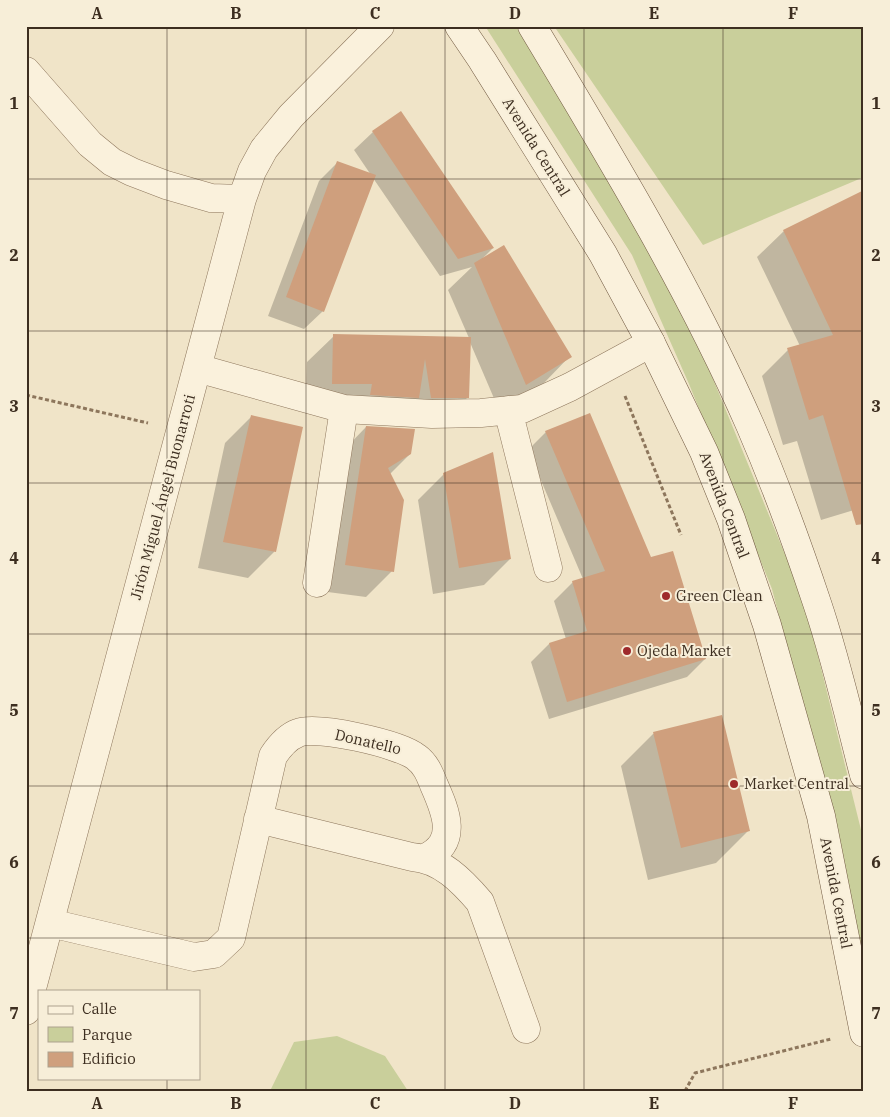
<svg xmlns="http://www.w3.org/2000/svg" width="890" height="1117" viewBox="0 0 890 1117" font-family="'IBM Plex Serif',serif">
	<style>
		.green { fill: #c9cf9b }
		.shadow { fill: #0003 }
		.building { fill: #cf9f7d }
		.lines { fill: none; stroke-linecap: round; stroke-linejoin: round }
		.street-casing { stroke: #8d765c; stroke-width: 29 }
		.secondary-casing { stroke: #6f573f; stroke-width: 29 }
		.path { stroke: #8d765c; stroke-width: 3; stroke-dasharray: 4 2.5; stroke-linecap: butt }
		.street { stroke: #faf1dc; stroke-width: 28 }
		.secondary { stroke: #faf1dc; stroke-width: 28 }
		.grid { fill: none; stroke: #3d2e20; stroke-width: 1; stroke-opacity: 0.55 }
		.poi-dot { fill: #9e2a2b; stroke: #f7eed8; stroke-width: 2 }
		.labels { text-anchor: middle; stroke-width: 4; stroke-linejoin: round; paint-order: stroke }
		.street-label { font-size: 15px; fill: #3d2e20; stroke: #f7eed8 }
		.poi-label { font-size: 15px; fill: #3d2e20; stroke: #f7eed8; text-anchor: start }
		.neatline { fill: none; stroke: #3d2e20; stroke-width: 2 }
		.grid-label { font-size: 16px; text-anchor: middle; font-weight: bold; fill: #3d2e20 }
	</style>
	<rect width="100%" height="100%" fill="#f0e4c8"/>
	<path class="green" d="M485,26H516L655,256L711,374L805,603L864,842V985L844,866L772,589L689,384L632,255Z
		M554,26H864V177L703,245Z
		M337,1036L385,1056L408,1091H270L294,1042Z"/>
	<path class="shadow" d="M373,132L493,248L483,258L570,356L544,383L499,410L469,340L468,397L442,423L306,410L307,362L334,336L469,338L448,290L472,267L440,276L373,178L323,311L304,329L268,316L319,181L338,162L371,175L354,150Z
		M864,192V507L821,520L797,441L783,445L762,376L788,350L800,346L757,257L784,231Z
		M251,417L301,428L274,552L248,578L198,568L225,443Z
		M366,427L410,454L390,474L392,571L366,597L320,591L340,454Z
		M546,432L650,559L705,659L687,677L549,719L531,662L549,644L566,639L554,601L573,582L583,579L528,450Z
		M444,474L510,559L484,585L433,594L418,500Z
		M721,716L749,830L716,863L648,880L621,766L653,734Z"/>
	<path class="building" d="M401,111L494,248L458,259L372,131Z
		M337,161L376,175L324,312L286,297Z
		M864,190V524L856,525L823,415L809,420L787,348L833,335L783,230Z
		M504,245L572,357L526,385L474,263Z
		M333,334L471,337L469,398H431L425,359L419,398L370,395L372,384H332Z
		M590,413L651,557L673,551L706,659L567,702L549,643L587,631L572,581L605,571L545,431Z
		M251,415L303,427L276,552L223,542Z
		M366,426L415,429L411,454L388,468L404,500L394,572L345,565Z
		M493,452L511,559L459,568L443,473Z
		M722,715L750,831L681,848L653,732Z"/>
	<g class="lines">
		<g class="street-casing">
			<path id="street" d="M26,71L90,144L112,162L132,172L166,185L211,198L242,199
				M197,368L344,409L432,414L481,413L522,409L570,387L651,343
				M508,410L548,568
				M317,583L344,409
				M258,819L412,857C441,859 462,881 480,902L526,1029
				M50,923L194,957L214,954L231,938L273,756C279,747 287,737 298,733C316,725 400,744 416,757C426,764 430,775 434,785C446,812 459,842 425,858
				M26,1011L197,368L242,199L252,171L264,149L291,116L380,26"/>
		</g>
		<g class="secondary-casing">
			<path id="secondary" d="M459,26L482,60L603,254L651,343L704,452L731,519L767,625L821,816L864,1033
				M532,26C610,156 689,286 750,425C775,483 797,543 817,603C836,659 849,717 864,775"/>
		</g>
		<path class="path" d="M26,395L148,423
			M625,396L681,535
			M685,1091L695,1073L831,1039"/>
		<use href="#street" class="street"/>
		<use href="#secondary" class="secondary"/>
	</g>
	<path class="grid" d="M167,26V991M306,26V1091M445,26V1091M584,26V1091M723,26V1091M26,179H864M26,331H864M26,483H864M26,634H864M26,786H864M26,938H864M167,1078V1091"/>
	<g class="poi-dot">
		<circle cx="666" cy="596" r="5"/>
		<circle cx="627" cy="651" r="5"/>
		<circle cx="734" cy="784" r="5"/>
	</g>
	<g class="labels">
		<g class="street-label">
			<text transform="translate(536 147) rotate(58)" y="5">Avenida Central</text>
			<text transform="translate(163 497) rotate(-75)" y="5">Jirón Miguel Ángel Buonarroti</text>
			<text transform="translate(724 505) rotate(69)" y="5">Avenida Central</text>
			<text transform="translate(368 742) rotate(13)" y="5">Donatello</text>
			<text transform="translate(836 893) rotate(79)" y="5">Avenida Central</text>
		</g>
		<g class="poi-label">
			<text x="676" y="601">Green Clean</text>
			<text x="637" y="656">Ojeda Market</text>
			<text x="744" y="789">Market Central</text>
		</g>
	</g>
	<rect width="890" height="1117" fill="none" stroke="#f7eed8" stroke-width="55"/>
	<rect x="38" y="990" width="162" height="90" fill="#f7eed8" stroke="#ada18e"/>
	<rect x="48" y="1006" width="25" height="8" fill="#faf1dc" stroke="#ada18e"/>
	<text x="82" y="1014" font-size="15" fill="#3d2e20">Calle</text>
	<rect x="48" y="1027" width="25" height="15" fill="#c9cf9b" stroke="#ada18e"/>
	<text x="82" y="1040" font-size="15" fill="#3d2e20">Parque</text>
	<rect x="48" y="1052" width="25" height="15" fill="#cf9f7d" stroke="#ada18e"/>
	<text x="82" y="1064" font-size="15" fill="#3d2e20">Edificio</text>
	<rect x="28" y="28" width="834" height="1062" class="neatline"/>
	<g class="grid-label">
		<text x="97" y="19">A</text>
		<text x="236" y="19">B</text>
		<text x="375" y="19">C</text>
		<text x="515" y="19">D</text>
		<text x="654" y="19">E</text>
		<text x="793" y="19">F</text>
		<text x="14" y="109">1</text>
		<text x="876" y="109">1</text>
		<text x="14" y="261">2</text>
		<text x="876" y="261">2</text>
		<text x="14" y="412">3</text>
		<text x="876" y="412">3</text>
		<text x="14" y="564">4</text>
		<text x="876" y="564">4</text>
		<text x="14" y="716">5</text>
		<text x="876" y="716">5</text>
		<text x="14" y="868">6</text>
		<text x="876" y="868">6</text>
		<text x="14" y="1019">7</text>
		<text x="876" y="1019">7</text>
		<text x="97" y="1109">A</text>
		<text x="236" y="1109">B</text>
		<text x="375" y="1109">C</text>
		<text x="515" y="1109">D</text>
		<text x="654" y="1109">E</text>
		<text x="793" y="1109">F</text>
	</g>
</svg>
